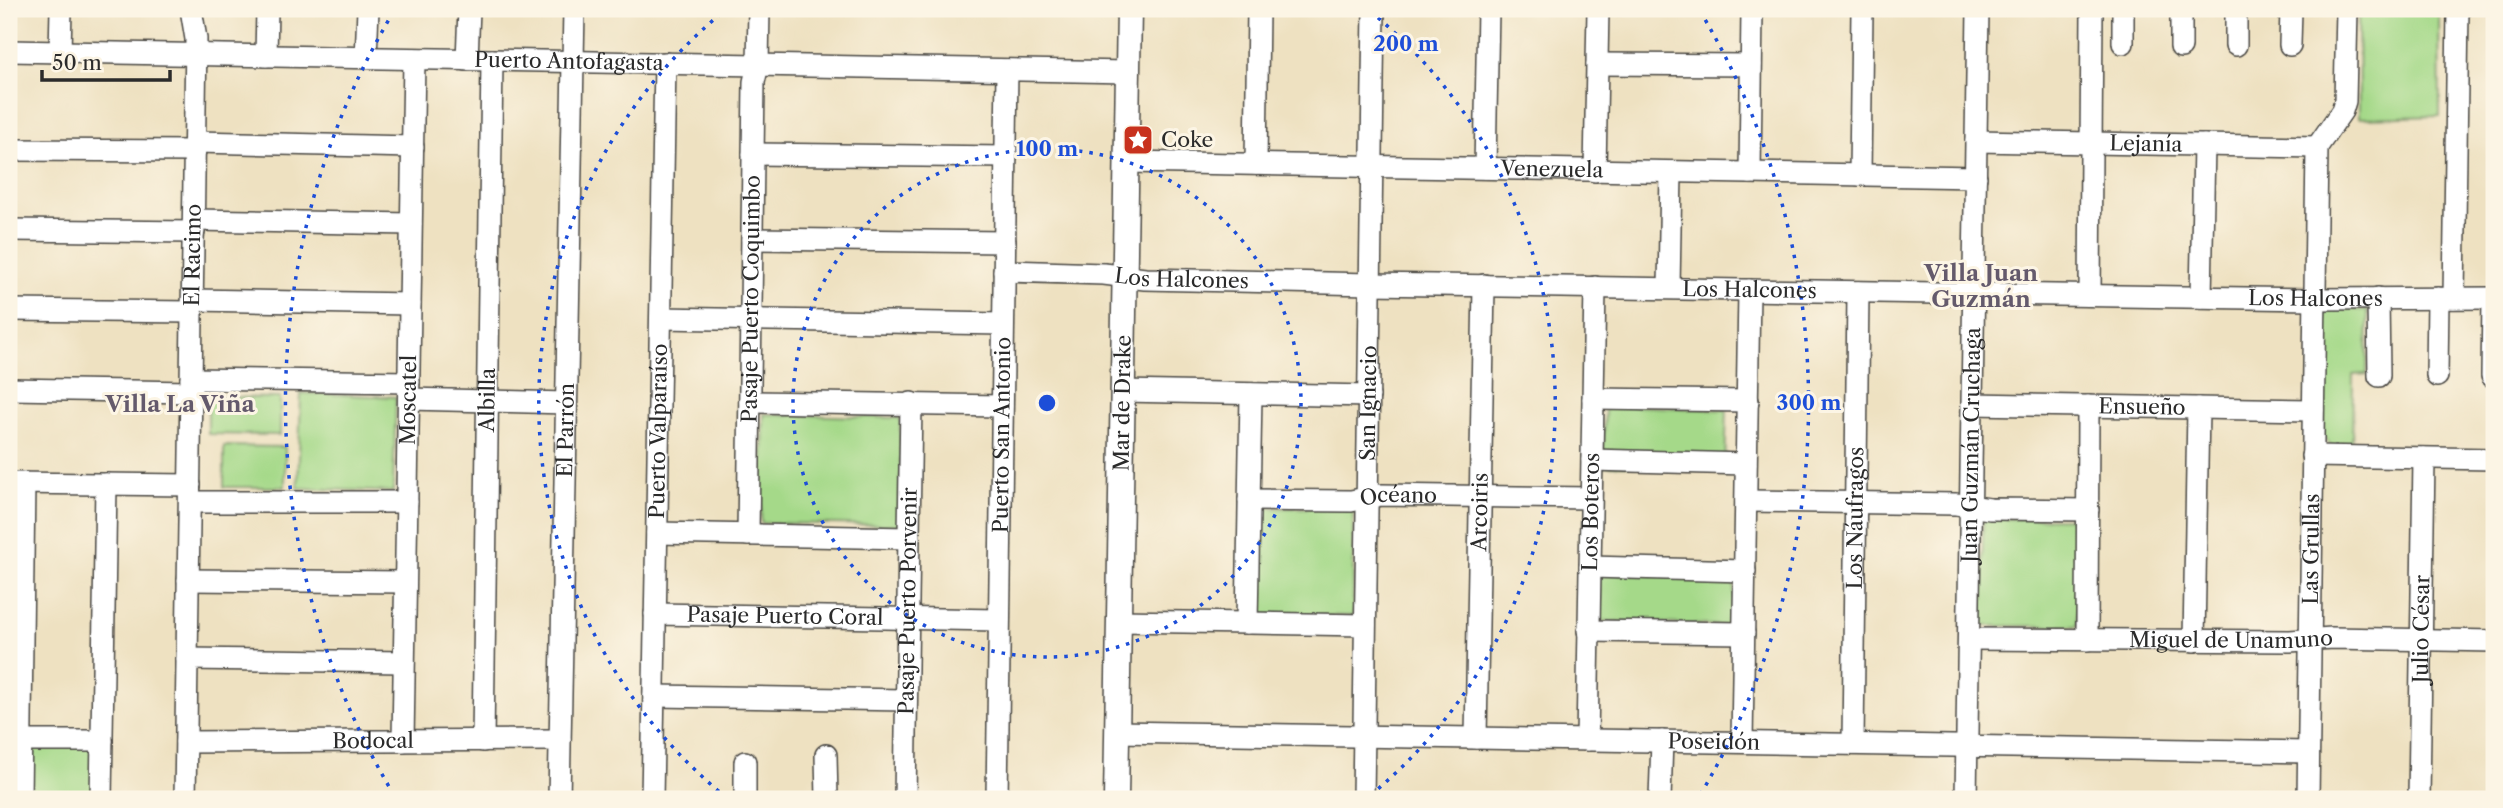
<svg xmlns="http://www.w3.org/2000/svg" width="2503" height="808" viewBox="0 0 2503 808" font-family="'Libre Caslon Text',serif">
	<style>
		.green { fill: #a5d989; stroke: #68825a; stroke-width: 2 }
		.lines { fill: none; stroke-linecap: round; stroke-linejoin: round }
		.minor-casing { stroke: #484642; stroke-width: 24 }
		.tertiary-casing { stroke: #484642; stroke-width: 27 }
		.minor { stroke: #fff; stroke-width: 21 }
		.tertiary { stroke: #fff; stroke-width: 24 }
		.ring { fill: none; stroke: #1d4ed8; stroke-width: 3.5; stroke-dasharray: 3.5 7 }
		.labels { text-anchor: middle; stroke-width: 6; stroke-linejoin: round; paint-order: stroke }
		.street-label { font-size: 21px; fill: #2b2b2b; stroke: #fcf5e5 }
		.poi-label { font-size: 21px; fill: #2b2b2b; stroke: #fcf5e5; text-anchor: start }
		.neighbourhood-label { font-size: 23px; font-weight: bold; fill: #645a6c; stroke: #fcf5e5 }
		.centre { fill: #1d4ed8; stroke: #fcf5e5; stroke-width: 3.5 }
		.ring-label { font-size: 21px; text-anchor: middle; font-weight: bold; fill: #1d4ed8; stroke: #fcf5e5; stroke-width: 6; stroke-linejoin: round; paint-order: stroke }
	</style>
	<rect width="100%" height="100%" fill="#fcf5e5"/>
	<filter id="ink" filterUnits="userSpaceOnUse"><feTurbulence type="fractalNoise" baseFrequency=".0143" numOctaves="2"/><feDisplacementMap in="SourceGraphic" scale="14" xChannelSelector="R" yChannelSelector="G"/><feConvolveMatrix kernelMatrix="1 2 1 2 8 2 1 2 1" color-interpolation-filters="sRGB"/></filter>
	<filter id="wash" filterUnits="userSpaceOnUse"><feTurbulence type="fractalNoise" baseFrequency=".00686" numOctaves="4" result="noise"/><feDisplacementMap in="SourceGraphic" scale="28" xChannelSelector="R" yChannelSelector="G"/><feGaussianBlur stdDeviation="1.57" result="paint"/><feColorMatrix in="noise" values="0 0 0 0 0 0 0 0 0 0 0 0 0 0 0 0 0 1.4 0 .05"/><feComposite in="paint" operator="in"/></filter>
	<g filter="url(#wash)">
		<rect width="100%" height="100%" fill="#eee1c1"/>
		<path class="green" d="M2358,9H2439L2440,116L2359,118Z
			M2325,309L2368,310L2367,374L2353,375L2352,448L2332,447L2323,435Z
			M301,393L396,397L393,492L298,488Z
			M208,397L280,398V435L208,434Z
			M1605,405L1727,410L1725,466H1603Z
			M764,414L900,418V525L761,523Z
			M224,446L285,447V487H224Z
			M1258,508H1353V616L1258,615Z
			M2078,518L2077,626H1982L1983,519Z
			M1599,573L1734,578V626L1600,621Z
			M24,745L96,746L97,799H24Z"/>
	</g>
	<g filter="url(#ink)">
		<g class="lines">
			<g class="minor-casing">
				<g id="minor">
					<path d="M2181,9V47"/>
					<path d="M2123,43V9"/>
					<path d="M2236,45V9"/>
					<path d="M2290,45L2291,9"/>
					<path id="s1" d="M9,51L1128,72"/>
					<path d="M60,52L61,9"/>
					<path d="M266,56L267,9"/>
					<path d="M366,58L368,9"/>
					<path d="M467,60L469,9"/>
					<path d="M1597,64L1751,65"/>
					<path id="s2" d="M1976,141L2317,147"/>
					<path d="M195,142L413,147"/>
					<path d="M9,150L195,151"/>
					<path d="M753,154L1006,157"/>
					<path id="s3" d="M1127,162L1976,177"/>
					<path d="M1256,164L1258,9"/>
					<path d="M1485,168L1488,9"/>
					<path d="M1595,171L1598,9"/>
					<path d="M1750,173L1752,9"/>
					<path d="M1860,175L1862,9"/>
					<path d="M194,220L411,224"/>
					<path d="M9,230L194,232"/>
					<path d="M752,239L1005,242"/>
					<path id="s4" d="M1004,271L1104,274L1145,279L1370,284L2314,299L2494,298"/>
					<path d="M1669,288L1671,172"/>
					<path d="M2090,295L2092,9"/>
					<path d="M2201,297L2204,145"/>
					<path d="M2378,298L2379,376"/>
					<path d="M2454,298L2458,9"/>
					<path d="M193,300L410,304"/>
					<path d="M9,310L192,312"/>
					<path d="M661,318L1003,324"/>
					<path d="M2437,376L2438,298"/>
					<path d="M2492,376L2493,298"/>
					<path d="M191,379L409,382"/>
					<path d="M9,389L191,392"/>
					<path d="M1123,391L1369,396"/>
					<path d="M409,399L566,403"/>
					<path d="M1593,399L1748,401"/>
					<path d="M750,402L1002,406"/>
					<path id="s5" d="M1972,404L2313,410"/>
					<path d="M2312,456L2494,459"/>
					<path d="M1592,460L1746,464"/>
					<path d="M9,483L190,485"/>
					<path id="s6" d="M1249,500L1351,501L1381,495L1591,498"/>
					<path d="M1746,501L1956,504L1990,509L2088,510"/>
					<path d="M190,502H407"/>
					<path d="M657,533L909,538"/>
					<path id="s7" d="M748,535L754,82L758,65L759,9"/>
					<path d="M1590,567L1745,571"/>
					<path d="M188,580L405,582"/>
					<path id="s8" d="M655,614L999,620"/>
					<path d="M1119,621L1365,625"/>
					<path d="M1247,623L1251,394"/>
					<path d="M1588,631L1744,633"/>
					<path id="s9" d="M1969,639L2290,641L2332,638L2494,641"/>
					<path d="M2087,640L2088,406"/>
					<path d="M2194,641L2198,408"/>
					<path d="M187,659L404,662"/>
					<path d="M654,696L906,700"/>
					<path id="s10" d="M1117,732L2308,752"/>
					<path id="s11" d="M1476,738L1484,285"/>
					<path id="s12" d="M1587,740L1595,287"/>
					<path d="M9,741H102"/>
					<path id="s13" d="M403,741L414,59"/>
					<path id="s14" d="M483,741L492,60"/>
					<path id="s15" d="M186,742L560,740"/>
					<path d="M1742,742L1749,290"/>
					<path id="s16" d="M1853,744L1858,292"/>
					<path d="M826,755L827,799"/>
					<path d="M20,799L24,483"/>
					<path d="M101,799L106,484"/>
					<path id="s17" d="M185,799L196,39L191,9"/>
					<path id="s18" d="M559,799L574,9"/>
					<path id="s19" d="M652,799L665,63"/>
					<path d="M745,799V762"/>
					<path id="s20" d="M905,799L911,403"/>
					<path id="s21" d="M997,799L1007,70"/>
					<path id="s22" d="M1363,799L1374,9"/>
					<path d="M1660,799L1662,741"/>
					<path id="s23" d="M1966,799L1978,9"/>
					<path id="s24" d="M2308,799L2317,147L2342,111L2345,101L2347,9"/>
					<path id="s25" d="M2419,799L2424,458"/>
				</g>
			</g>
			<g class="tertiary-casing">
				<g id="tertiary">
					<path id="s26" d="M1116,799L1129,9"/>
				</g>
			</g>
			<use href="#minor" class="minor"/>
			<use href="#tertiary" class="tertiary"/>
		</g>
	</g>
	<g class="ring">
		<circle cx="1047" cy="403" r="254"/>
		<path d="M727 798A508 508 0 0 1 724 11M1370 11A508 508 0 0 1 1367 798"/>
		<path d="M394 795A762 762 0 0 1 394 11M1700 11A762 762 0 0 1 1700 795"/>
	</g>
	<defs>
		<g id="sight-square" transform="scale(1.575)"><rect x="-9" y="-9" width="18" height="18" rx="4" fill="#c8321e" stroke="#fcf5e5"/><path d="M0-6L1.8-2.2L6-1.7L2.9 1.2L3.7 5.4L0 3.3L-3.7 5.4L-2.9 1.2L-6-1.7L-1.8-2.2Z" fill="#fff"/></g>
	</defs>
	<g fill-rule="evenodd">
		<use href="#sight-square" x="1138" y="140"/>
	</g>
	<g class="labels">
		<g class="street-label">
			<text dy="7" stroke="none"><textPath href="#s1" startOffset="560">Puerto Antofagasta</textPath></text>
			<text dy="7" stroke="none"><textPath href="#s2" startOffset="170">Lejanía</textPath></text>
			<text dy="7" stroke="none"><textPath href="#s3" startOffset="425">Venezuela</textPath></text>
			<text dy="7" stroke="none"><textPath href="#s17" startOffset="544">El Racimo</textPath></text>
			<text dy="7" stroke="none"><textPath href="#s4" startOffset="178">Los Halcones</textPath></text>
			<text dy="7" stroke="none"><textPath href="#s4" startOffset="746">Los Halcones</textPath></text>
			<text dy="7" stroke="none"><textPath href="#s4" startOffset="1312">Los Halcones</textPath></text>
			<text dy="7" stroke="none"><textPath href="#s7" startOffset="236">Pasaje Puerto Coquimbo</textPath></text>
			<text dy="7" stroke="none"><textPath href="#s13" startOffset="341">Moscatel</textPath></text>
			<text dy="7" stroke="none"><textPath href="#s14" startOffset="341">Albilla</textPath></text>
			<text dy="7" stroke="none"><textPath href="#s26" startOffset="396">Mar de Drake</textPath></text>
			<text dy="7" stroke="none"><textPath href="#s22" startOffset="396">San Ignacio</textPath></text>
			<text dy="7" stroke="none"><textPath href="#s5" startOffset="170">Ensueño</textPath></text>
			<text dy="7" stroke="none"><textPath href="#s18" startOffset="369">El Parrón</textPath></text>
			<text dy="7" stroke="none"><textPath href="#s19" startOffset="368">Puerto Valparaíso</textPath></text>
			<text dy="7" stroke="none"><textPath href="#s21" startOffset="364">Puerto San Antonio</textPath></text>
			<text dy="7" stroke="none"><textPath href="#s23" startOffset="354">Juan Guzmán Cruchaga</textPath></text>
			<text dy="7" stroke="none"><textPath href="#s6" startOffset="150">Océano</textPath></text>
			<text dy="7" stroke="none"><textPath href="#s11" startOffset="226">Arcoiris</textPath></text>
			<text dy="7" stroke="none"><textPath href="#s12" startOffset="228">Los Boteros</textPath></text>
			<text dy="7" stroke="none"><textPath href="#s16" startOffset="226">Los Náufragos</textPath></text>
			<text dy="7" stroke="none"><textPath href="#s24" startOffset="250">Las Grullas</textPath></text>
			<text dy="7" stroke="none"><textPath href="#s20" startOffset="198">Pasaje Puerto Porvenir</textPath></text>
			<text dy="7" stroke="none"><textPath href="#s8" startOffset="130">Pasaje Puerto Coral</textPath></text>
			<text dy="7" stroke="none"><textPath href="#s25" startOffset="170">Julio César</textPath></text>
			<text dy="7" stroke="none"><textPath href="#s9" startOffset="262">Miguel de Unamuno</textPath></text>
			<text dy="7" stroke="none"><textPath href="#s15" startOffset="187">Bodocal</textPath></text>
			<text dy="7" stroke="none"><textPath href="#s10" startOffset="597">Poseidón</textPath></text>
		</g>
		<g class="poi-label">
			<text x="1161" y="147">Coke</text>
		</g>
		<g class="neighbourhood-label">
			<text x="1981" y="281">Villa Juan<tspan x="1981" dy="26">Guzmán</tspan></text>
			<text x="180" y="412">Villa La Viña</text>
		</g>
	</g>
	<circle cx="1047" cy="403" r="10" class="centre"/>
	<g class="ring-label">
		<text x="1406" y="51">200 m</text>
		<text x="1047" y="156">100 m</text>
		<text x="1809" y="410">300 m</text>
	</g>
	<rect width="2503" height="808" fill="none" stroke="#fcf5e5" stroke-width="35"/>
	<path d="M42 70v10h128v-10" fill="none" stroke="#2b2b2b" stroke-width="3.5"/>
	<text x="52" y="70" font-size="21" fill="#2b2b2b" stroke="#fcf5e5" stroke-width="5" paint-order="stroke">50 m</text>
</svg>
